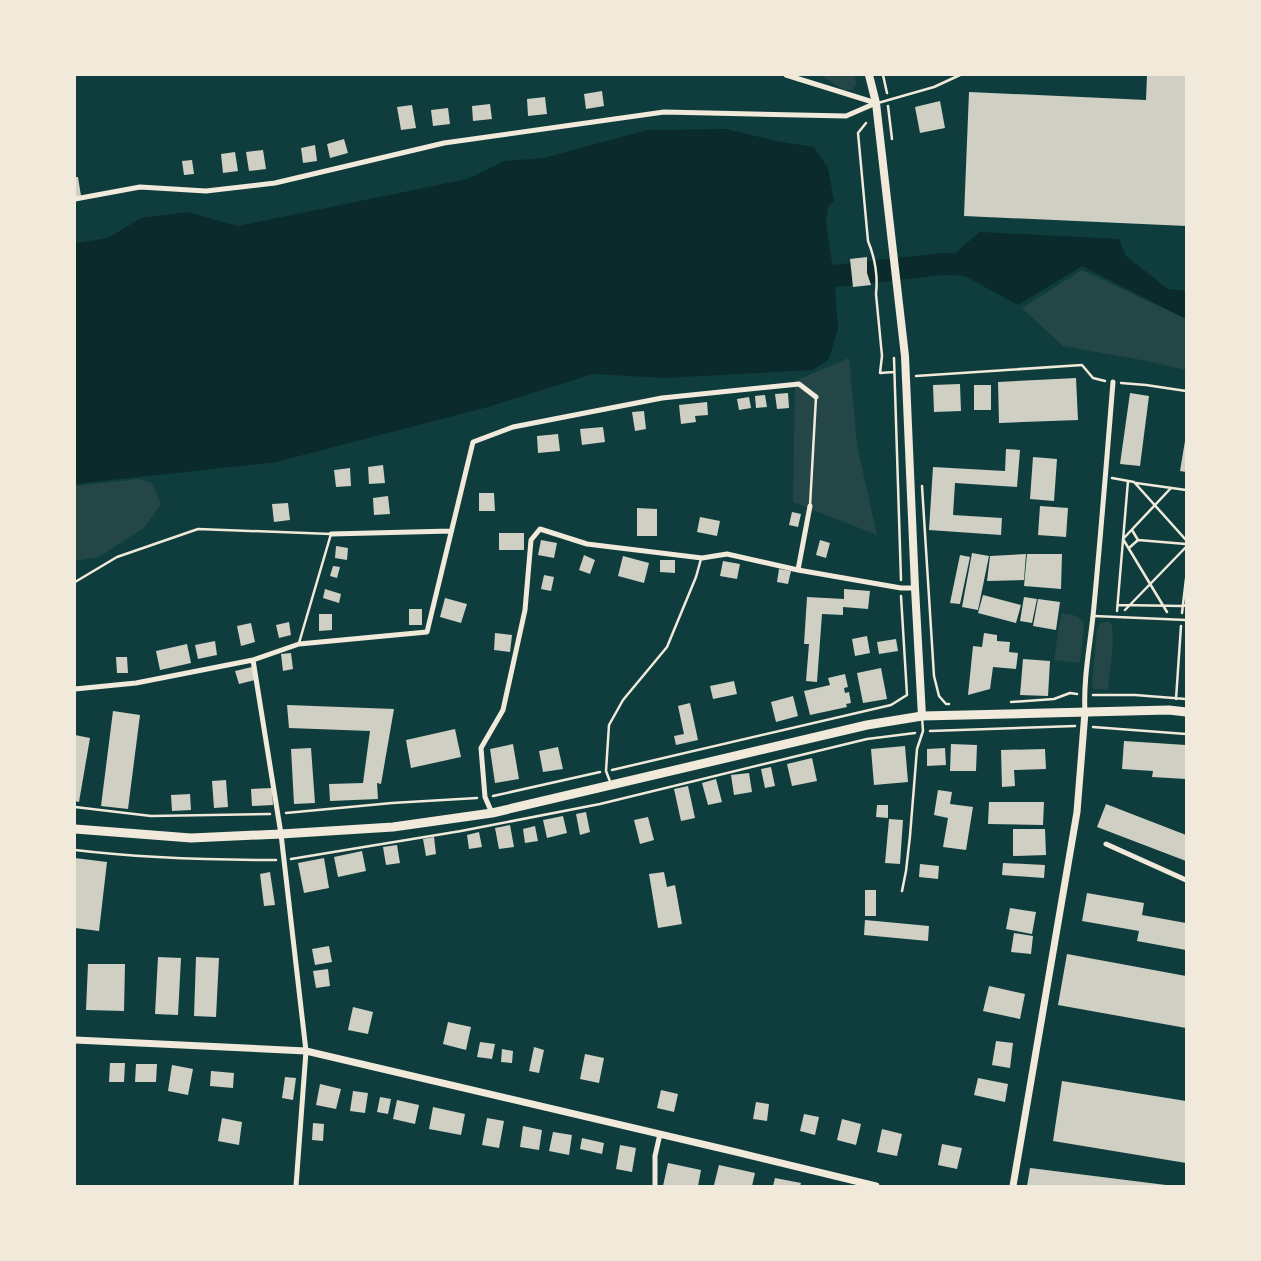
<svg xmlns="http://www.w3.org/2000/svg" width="1261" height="1261" viewBox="0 0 1261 1261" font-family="Rubik,sans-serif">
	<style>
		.green { fill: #244646 }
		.water { fill: #0a2a2b }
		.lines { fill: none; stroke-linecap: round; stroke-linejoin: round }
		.river { stroke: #0a2a2b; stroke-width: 22 }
		.building { fill: #cfcfc3 }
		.path { stroke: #f1e9da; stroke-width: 2.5 }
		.service { stroke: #f1e9da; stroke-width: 2.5 }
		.minor { stroke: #f1e9da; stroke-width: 5 }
		.tertiary { stroke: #f1e9da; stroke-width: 7 }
		.secondary { stroke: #f1e9da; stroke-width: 8 }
		.primary { stroke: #f1e9da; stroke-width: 9 }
	</style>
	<rect width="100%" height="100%" fill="#0f3d3e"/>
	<path class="green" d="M820,75H854L857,84L852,90H844Z
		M1082,270L1186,319V370L1147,361L1063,346L1022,308Z
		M849,358L857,445L877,535L793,502L795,381Z
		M139,479L152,483L161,504L145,527L99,557L75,561V486Z
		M1061,613C1071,614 1079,615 1084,624L1080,663L1054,660Z
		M1104,622H1110C1117,633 1109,675 1108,690L1093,689L1092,682L1097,629L1100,624Z"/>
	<path class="water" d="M726,129L776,141L814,147L828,168L834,201L828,207L826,221L834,276L838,328L829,359L813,370L664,378L593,374L488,407L276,462L75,484V243L108,238L141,218L187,212L238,226L467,179L505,161L544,158L647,130Z
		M980,232L1119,239L1126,256L1168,289L1186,291V319L1082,266L1018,305L942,264Z"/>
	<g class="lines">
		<path class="river" d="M805,276H834L942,264L972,265"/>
	</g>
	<path class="building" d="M1147,75H1186V226L964,216L969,92L1146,100Z
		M602,91L604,106L586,109L584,94Z
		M545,97L547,114L528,116L527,99Z
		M940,101L945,128L920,133L915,107Z
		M490,104L492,119L473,121L472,106Z
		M412,105L416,128L401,130L397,107Z
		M448,108L450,124L433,126L431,110Z
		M344,139L348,153L330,158L327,144Z
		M315,145L317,161L303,163L301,148Z
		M263,150L266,169L249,171L246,152Z
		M235,152L238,171L223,173L221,154Z
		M192,160L194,174L184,175L182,161Z
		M75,177H78L81,196L75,197Z
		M867,257V273L871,285L853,287L850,259Z
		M1076,378L1078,420L999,423L998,382Z
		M960,384L961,411L934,412L933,385Z
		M974,385H991V410H974Z
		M788,393L789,408L777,409L775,394Z
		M1130,393L1149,396L1140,466L1120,464Z
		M765,395L767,407L756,408L755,396Z
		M749,397L751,408L739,410L737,399Z
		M707,402L708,415L695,416L696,422L681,424L679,405Z
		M644,411L646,429L635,431L632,412Z
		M603,427L605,442L582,445L580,429Z
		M558,434L560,451L538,453L537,436Z
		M1185,441H1186V472L1180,471Z
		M1006,449L1020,450L1017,487L955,483L953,515L1002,518L1001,535L929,530L933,467L1005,471Z
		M1033,457L1057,459L1054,501L1030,499Z
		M383,465L385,483L369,484L368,467Z
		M350,468L351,486L336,487L334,470Z
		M479,493H494L495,511H479Z
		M388,496L390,514L374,515L373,498Z
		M288,503L290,520L274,522L272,504Z
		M1040,506L1068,508L1066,537L1038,535Z
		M637,508L657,509V536H637Z
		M792,512L801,514L798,527L789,525Z
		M700,517L720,521L717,536L697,532Z
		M499,533H524V550H499Z
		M541,540L557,543L554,558L538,555Z
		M820,540L830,543L826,558L816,555Z
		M336,546L348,548L347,560L335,558Z
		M972,553L989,556L978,610L962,607Z
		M1026,554L1024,580L987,581L990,556Z
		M1027,554H1062L1061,589L1024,586Z
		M584,555L595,560L590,574L579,570Z
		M960,555L970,557L960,604L950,603Z
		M623,556L649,563L644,583L618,576Z
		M660,560H675V573L660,572Z
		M723,561L740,564L737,579L720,576Z
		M333,566L340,567L337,578L330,576Z
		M779,569L791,571L788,584L777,582Z
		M544,575L554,577L551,591L541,589Z
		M325,589L341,594L339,603L323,598Z
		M844,589L870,591L868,609L843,607V615L822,614L817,682L806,681L809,644H804L807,597L844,599Z
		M983,595L1021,605L1016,623L978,613Z
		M1024,597L1037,599L1032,623L1020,621Z
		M445,598L467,604L461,623L440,617Z
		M1038,599L1060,602L1056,630L1033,626Z
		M409,609H422V625H409Z
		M319,614H332V630L319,631Z
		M289,622L291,635L279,638L276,625Z
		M251,623L255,642L241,646L237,626Z
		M495,633L512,635L510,652L494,650Z
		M984,633L997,635V641L1010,642L1009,652L1018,653L1016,669L993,667L990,689L968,695L973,646L982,647Z
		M867,636L870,653L855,656L852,639Z
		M896,639L898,651L879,654L877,642Z
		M215,641L217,655L198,659L195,645Z
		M187,644L191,663L160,670L156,651Z
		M291,653L293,669L283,671L281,654Z
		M116,657H127L128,673H117Z
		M1023,659L1050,661L1048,696L1020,695Z
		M252,667L255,680L239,684L235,671Z
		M881,668L887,699L863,703L857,673Z
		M845,674L848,687L844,688L845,693L849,692L851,703L846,704L847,707L810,715L804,691L830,685L828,678Z
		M734,681L737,694L713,699L710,686Z
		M793,696L798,716L776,722L771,702Z
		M690,703L698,740L676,745L674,736L684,734L678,706Z
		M287,705L394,709L381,784L377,783L378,799L330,801L329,784L363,783L370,731L289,728Z
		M113,711L140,715L128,809L101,806Z
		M455,729L461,757L411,768L406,740Z
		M75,735L90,738L79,802L75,801Z
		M1124,741L1186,745V779L1152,777L1153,771L1122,769Z
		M513,744L519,779L495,783L490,749Z
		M951,744L977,745L976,771H950Z
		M905,746L908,782L874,785L871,749Z
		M558,747L563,769L543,772L539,751Z
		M311,748L315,803L294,804L291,749Z
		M945,748L946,765L927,766V749Z
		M1045,749L1046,769L1014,770L1015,786L1002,787L1001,750Z
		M812,758L817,781L792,786L787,764Z
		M771,767L775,786L765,788L761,769Z
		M749,773L752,792L734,795L731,775Z
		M716,779L722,802L708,805L702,783Z
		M226,780L228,807L214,808L212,781Z
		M688,786L695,818L681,821L674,789Z
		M272,788L273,805L252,806L251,789Z
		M938,790L952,792L950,804L973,807L966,850L943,847L948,818L934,815Z
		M190,794L191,810L172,811L171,795Z
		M989,802H1044L1043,825L988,824Z
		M1106,804L1186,835V861L1097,827Z
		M877,805H888V818L876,817Z
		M586,812L590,832L580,835L576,814Z
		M563,816L567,833L547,838L543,820Z
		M648,817L654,840L640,844L634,820Z
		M889,819L903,820L900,864L885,863Z
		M510,825L514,847L499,849L495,828Z
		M535,826L538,841L525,843L523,829Z
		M1013,829H1045L1046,855L1013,856Z
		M479,832L482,847L469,849L467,835Z
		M434,837L436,854L426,856L423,839Z
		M397,845L400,863L386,865L383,847Z
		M362,851L366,871L338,877L334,857Z
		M75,858L107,862L99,931L75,928Z
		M324,858L329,888L304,893L298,863Z
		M1003,863L1045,865L1044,878L1002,875Z
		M920,864L939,866L938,879L919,877Z
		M270,872L275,905L264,906L260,874Z
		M664,872L667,887L675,885L682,924L658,928L649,874Z
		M865,890H876V916H865Z
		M1087,893L1144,903L1142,915L1186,923V950L1137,941L1139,931L1082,921Z
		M1010,908L1036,912L1032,934L1006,929Z
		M865,920L929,926L928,941L864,935Z
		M1014,933L1033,936L1031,954L1011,952Z
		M329,946L332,962L315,965L312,949Z
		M1067,954L1186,976V1028L1058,1005Z
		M158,957L181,958L178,1015L155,1014Z
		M196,957L219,958L216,1017L194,1016Z
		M88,964H125L124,1011L86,1010Z
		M328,969L330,986L316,988L313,971Z
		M989,986L1025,994L1020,1019L983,1011Z
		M353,1007L373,1012L368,1034L348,1030Z
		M448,1022L471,1027L466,1050L443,1044Z
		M996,1041L1013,1043L1010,1068L992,1065Z
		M480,1042L495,1044L492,1059L477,1057Z
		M534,1047L544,1050L539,1073L529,1071Z
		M502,1049L513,1051L512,1063L501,1062Z
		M585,1054L604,1058L599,1083L580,1079Z
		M110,1063H125L124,1082H109Z
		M136,1064H157L156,1082H135Z
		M172,1065L193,1069L188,1095L168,1091Z
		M211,1071L234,1073L233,1088L210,1086Z
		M285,1077L296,1078L293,1100L282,1098Z
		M978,1078L1008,1084L1005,1102L974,1095Z
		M1062,1081L1186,1101V1163L1053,1141Z
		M320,1084L341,1089L336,1109L316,1105Z
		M661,1090L678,1094L674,1112L657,1108Z
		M353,1091L368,1093L365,1113L350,1111Z
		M380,1097L391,1099L388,1114L377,1112Z
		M397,1100L419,1105L415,1124L393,1119Z
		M756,1102L769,1104L767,1121L753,1119Z
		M433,1107L465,1114L461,1135L429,1129Z
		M804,1114L819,1117L815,1135L800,1131Z
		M222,1118L242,1122L239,1145L218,1141Z
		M487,1118L504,1121L499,1148L482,1145Z
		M842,1119L861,1124L856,1145L837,1140Z
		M313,1123L324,1124L323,1141L312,1140Z
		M523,1126L542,1130L539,1150L520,1147Z
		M882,1129L902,1134L897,1156L877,1152Z
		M553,1132L572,1135L569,1155L549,1151Z
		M582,1138L604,1143L602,1154L580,1149Z
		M942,1144L962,1148L957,1169L938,1165Z
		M620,1145L636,1148L632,1172L616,1169Z
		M668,1163L701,1170L698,1186H663Z
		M719,1165L755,1173L752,1186H720L714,1185Z
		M1030,1168L1166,1185V1186H1027Z
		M775,1178L801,1183L800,1186H773Z"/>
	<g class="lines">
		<path class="path" d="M883,75L887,93
			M888,106L892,139
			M866,123L858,133L868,241C875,258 878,276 876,294L882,356L880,373L894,372
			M894,358L901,580
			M916,376L1082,365L1093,378L1105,381
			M1121,383L1146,385L1186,391
			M1112,478L1134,482L1186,540
			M1136,483L1186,490
			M922,486L934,676L939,696L946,704H949
			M1132,530L1138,540L1186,544
			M1129,548L1138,540
			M1118,605L1183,606L1186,605
			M1125,610L1186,547
			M1117,611L1128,481
			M1167,612L1123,539L1171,488
			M1182,613L1186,579
			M1093,695H1135L1186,699
			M1176,699L1181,626
			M1011,702L1054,699L1070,693L1077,694
			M1093,727L1186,734
			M930,731L1075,726
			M612,770L891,705L907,695L901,596
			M493,796L600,772
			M75,807L151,816L270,814
			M286,813L392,803L477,798
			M75,850C141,858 209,860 276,860
			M291,859L461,831L600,804L867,739L915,733"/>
		<path class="service" d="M878,103L934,87L960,75
			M810,506L816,397
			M75,582L117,557L198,529L331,534L299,643
			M1094,616L1186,620
			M611,784L606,771L609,725L623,700L667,647L696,577L701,559
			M902,891L906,871L910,836L917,749L923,731L922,717"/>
		<path class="minor" d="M786,75L876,103
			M75,199L140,187L206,191L275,183L444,143L664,112L846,116L876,103
			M331,534L451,531
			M798,570L810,506
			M253,660L281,834L306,1051L296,1186
			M75,689L136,683L253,660L299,644L427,632L473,442L513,427L662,398L799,384L816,397
			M1085,712C1083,677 1091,641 1094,606C1101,532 1107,457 1113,382
			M492,813L485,797L481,748L503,710L525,610L531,540L540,529L587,544L702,558L727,554L798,570L901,588H915
			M1106,844L1186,880
			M655,1186V1156L660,1134"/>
		<path class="tertiary" d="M75,1040L306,1051L736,1152L876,1186
			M1013,1186L1077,812L1085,712"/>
		<path class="secondary" d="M869,75L876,103L905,356L915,588L922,716"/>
		<path class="primary" d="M75,829L191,838L281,834L393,827L492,813L867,725L922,716L1169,710L1186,712"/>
	</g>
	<rect width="1261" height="1261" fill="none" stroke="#f1e9da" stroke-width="152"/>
</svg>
